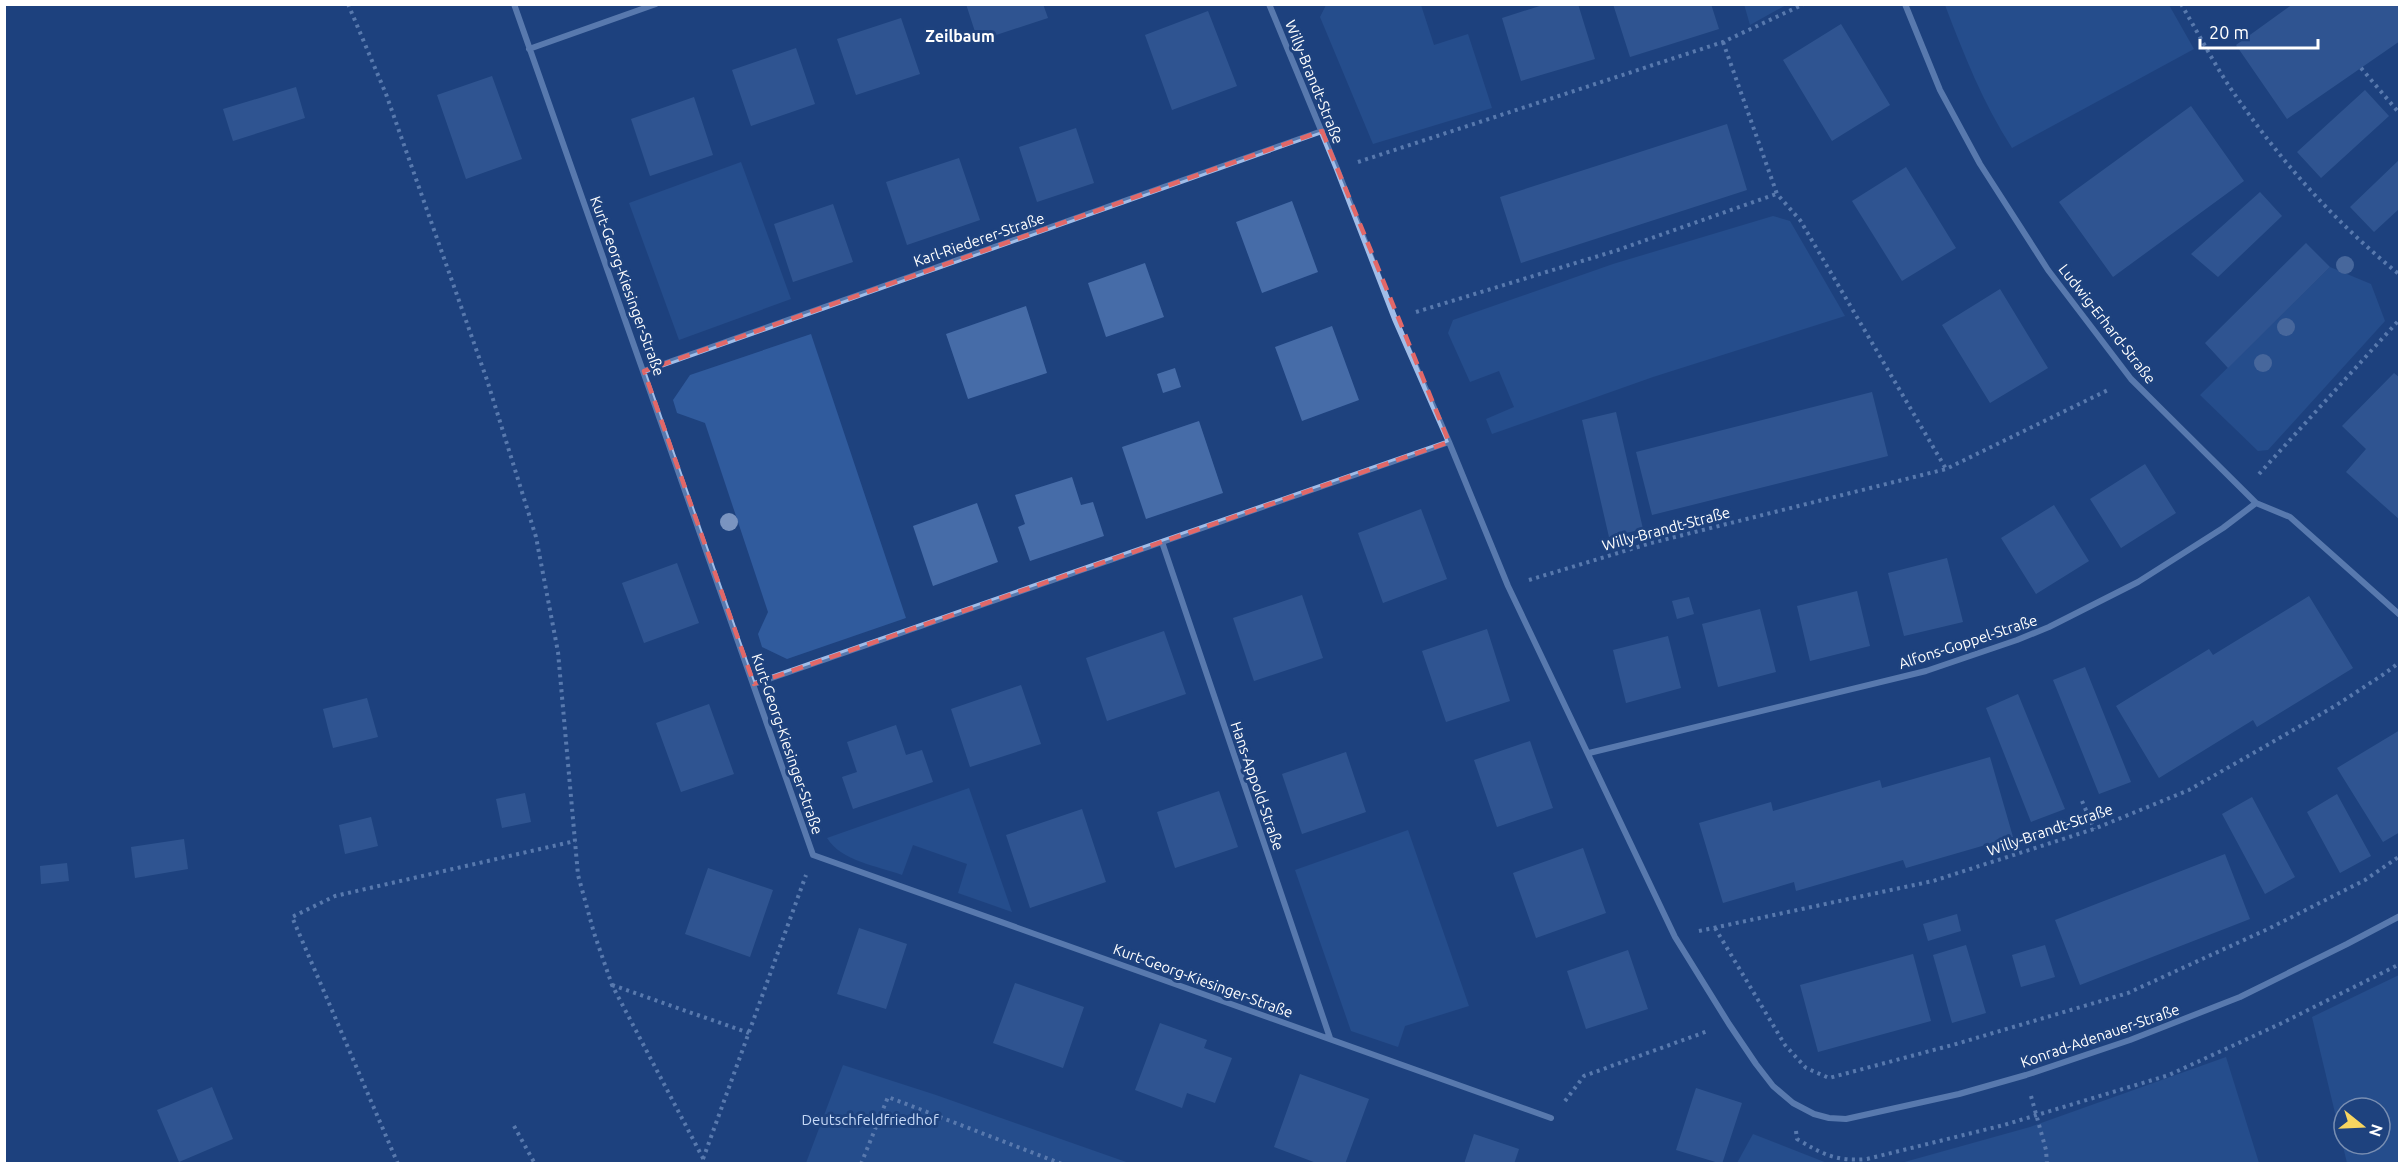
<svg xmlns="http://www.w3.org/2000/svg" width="2404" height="1168" viewBox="0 0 2404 1168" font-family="Ubuntu,sans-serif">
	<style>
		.green { fill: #305b9d; fill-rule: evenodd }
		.building { fill: #466ca8 }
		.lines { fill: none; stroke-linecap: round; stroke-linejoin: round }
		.path { stroke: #a1bde8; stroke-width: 4; stroke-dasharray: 3 4.5; stroke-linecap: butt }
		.minor { stroke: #a1bde8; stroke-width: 6 }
		.tree { fill: #7a94c0 }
		.marked { fill: none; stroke: #e26868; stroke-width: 4.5; stroke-dasharray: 12 8; stroke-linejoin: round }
		.labels { text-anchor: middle; stroke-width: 6; stroke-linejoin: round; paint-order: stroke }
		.street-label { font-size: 15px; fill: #fff; stroke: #1e427e }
		.park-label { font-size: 15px; fill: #c5d8f6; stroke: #1e427e }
		.neighbourhood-label { font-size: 16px; font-weight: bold; fill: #fff; stroke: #1e427e }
	</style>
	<rect width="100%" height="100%" fill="#1e427e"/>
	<path class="green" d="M1744,4H1786V5L1750,25Z
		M1326,5H1421L1434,45L1468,34L1492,108L1373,144L1320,17Z
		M1945,5H2169L2194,49L2012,148C1983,103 1964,55 1945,5Z
		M741,162L791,299L679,340L629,203Z
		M1773,216L1790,221L1845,316L1653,377L1492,434L1486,419L1514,407L1499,371L1470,382L1448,333L1453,320L1613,264Z
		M2330,267L2371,284L2385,321L2268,450L2258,451L2200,395Z
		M811,334L906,618L787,659L762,647L758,634L768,612L705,423L677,413L673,400L690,375Z
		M969,788L1012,912L958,893L967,864L913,845L902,875C878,866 841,861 827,838Z
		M1408,830L1469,1006L1405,1026L1398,1047L1351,1031L1295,870Z
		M2399,975V1163H2347L2312,1017ZM2344,1108H2380V1144H2344Z
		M2226,1057L2259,1163H1901L2030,1127Z
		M843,1065L936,1095L1129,1163H806Z
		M1753,1134L1827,1163H1737Z"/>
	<path class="building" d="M966,4H1043L1048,18L978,41Z
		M1546,4H1578L1595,59L1521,81L1502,18Z
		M1613,4H1711L1719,29L1630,57Z
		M2293,4H2399L2400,41L2287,119L2236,45Z
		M1208,11L1237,86L1172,110L1145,35Z
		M901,18L920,74L856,95L837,39Z
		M1841,24L1890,105L1832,141L1783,60Z
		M796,48L815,104L751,126L732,70Z
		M492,76L522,159L466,179L437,95Z
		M296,87L305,118L233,141L223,109Z
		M2365,90L2389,116L2321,178L2297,152Z
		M694,97L713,155L650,176L631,119Z
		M2191,106L2244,181L2113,277L2059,202Z
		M1727,124L1747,190L1521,263L1500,197Z
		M1076,128L1094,183L1037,202L1019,147Z
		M959,158L980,220L907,245L886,182Z
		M2400,159V208L2374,232L2350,207Z
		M1906,167L1956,248L1902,281L1852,201Z
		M2260,192L2282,216L2218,277L2191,254Z
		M1292,201L1318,272L1262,293L1236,222Z
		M833,204L853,262L793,282L774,224Z
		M2306,243L2330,267L2228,368L2205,343Z
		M1145,263L1164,317L1106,337L1088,283Z
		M2000,289L2048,368L1990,403L1942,325Z
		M1026,306L1047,373L968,399L946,334Z
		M1332,326L1359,400L1302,421L1275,347Z
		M1175,368L1181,387L1163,393L1157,374Z
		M2394,373L2400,378V520L2346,472L2366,449L2342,426Z
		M1872,392L1888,456L1652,515L1636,452Z
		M1616,412L1643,529L1609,537L1582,420Z
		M1199,421L1223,493L1146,519L1122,447Z
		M2145,464L2176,513L2121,548L2090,499Z
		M1072,477L1081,505L1093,502L1104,536L1030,561L1018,527L1025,524L1015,495Z
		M977,503L998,562L933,586L913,526Z
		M2054,505L2089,561L2036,594L2001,538Z
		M1421,509L1447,579L1383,603L1358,533Z
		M1947,558L1963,622L1904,636L1888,573Z
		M677,563L699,623L644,643L622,583Z
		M1857,591L1870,646L1810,661L1797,606Z
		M1302,595L1323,658L1254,681L1233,618Z
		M2309,596L2353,668L2257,727L2253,720L2159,778L2116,706L2209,649L2213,655Z
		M1689,597L1694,614L1677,619L1672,601Z
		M1760,609L1776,672L1718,687L1702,624Z
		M1487,629L1510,701L1446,722L1422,651Z
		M1164,631L1186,694L1107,721L1086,658Z
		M1668,636L1681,688L1626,703L1613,650Z
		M2085,667L2131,782L2099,794L2053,680Z
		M1021,685L1041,744L970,767L951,709Z
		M2018,694L2065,809L2031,822L1986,708Z
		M367,698L378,737L333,748L323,709Z
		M709,704L734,774L681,792L656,723Z
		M896,725L906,755L922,750L933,782L853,809L842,777L857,772L847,742Z
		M2400,730V832L2383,842L2337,768Z
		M1530,741L1553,808L1497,827L1474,760Z
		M1346,752L1366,812L1302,834L1282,774Z
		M1990,757L2013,837L1906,868L1903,860L1796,891L1794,882L1723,903L1699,823L1771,802L1773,811L1880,780L1882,788Z
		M1219,791L1238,847L1175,868L1157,812Z
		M525,793L531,822L502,828L496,799Z
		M2337,794L2371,856L2340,873L2307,812Z
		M2252,797L2295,877L2265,894L2222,814Z
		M1082,809L1106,882L1030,908L1006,835Z
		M371,817L378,846L345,854L339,825Z
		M184,839L188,869L135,878L131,847Z
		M1583,848L1606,913L1536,938L1513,873Z
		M2225,854L2250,919L2080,985L2055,920Z
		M67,863L69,881L41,884L40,866Z
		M708,868L773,890L750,957L685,934Z
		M1957,914L1961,931L1928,941L1923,924Z
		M859,928L907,944L886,1009L837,994Z
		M1966,945L1986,1013L1952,1023L1933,955Z
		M2045,945L2055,977L2021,987L2012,955Z
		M1628,950L1648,1009L1586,1029L1567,971Z
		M1913,954L1931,1021L1818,1052L1800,985Z
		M1015,983L1084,1007L1063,1068L993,1043Z
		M1160,1023L1207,1040L1204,1048L1232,1058L1215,1103L1187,1093L1182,1108L1135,1090Z
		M1300,1074L1369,1099L1345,1164H1319L1274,1147Z
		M212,1087L233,1139L179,1162L157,1110Z
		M1696,1088L1742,1103L1722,1164L1676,1150Z
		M1474,1134L1519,1149L1514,1164H1464Z"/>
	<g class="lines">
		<path class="path" d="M348,4L386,94L487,380L536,537L558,652L578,875L594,933L612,985L706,1164
			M2181,4C2200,36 2217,70 2238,99C2284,165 2337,224 2400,275
			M1723,42L1777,194L1800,220L1946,469
			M2361,68L2400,114
			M1358,162L1723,42L1804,4
			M1416,312L1618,250L1776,194
			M2259,474L2400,319
			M1529,580L1651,543L1946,469L2110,389
			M2082,801L2094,829
			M1715,928L1785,1045L1806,1068L1829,1078L1956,1044L2128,993L2270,928L2365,880L2400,856
			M1699,931L1933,881L2094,829L2189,790L2335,706L2384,674L2400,662
			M612,985L749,1033
			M2031,1096L2046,1150L2047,1164
			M1565,1101L1584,1076L1708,1031
			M514,1126L535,1164
			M1796,1131L1797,1139C1822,1154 1837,1162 1867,1159L2004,1125L2169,1075L2282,1023L2400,964
			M703,1159L806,875
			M398,1164L292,917L335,896L575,841
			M861,1164L888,1097L1062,1164"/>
		<path class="minor" d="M514,4L813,855L1551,1118
			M1269,4L1337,169L1395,319L1449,442L1508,586L1675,937L1729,1024L1756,1064L1773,1086L1793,1103L1814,1114L1829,1118L1846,1119L1959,1094L2026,1075L2130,1040L2240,997L2347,944L2400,916
			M1905,4L1940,90L1980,164L2048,270L2131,379L2256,503L2290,517L2400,615
			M529,49L656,4
			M644,371L1322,131
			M1162,542L1330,1038
			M754,684L1449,442
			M1589,753L1926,671L2017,640L2049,627L2138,582L2223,528L2256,503"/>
	</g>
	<g class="tree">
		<circle cx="2345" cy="265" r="9"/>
		<circle cx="2286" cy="327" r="9"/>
		<circle cx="2263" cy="363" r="9"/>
		<circle cx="729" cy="522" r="9"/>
	</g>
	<path d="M0 0H2404V1168H0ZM1322,131L1449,442L754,684L644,371Z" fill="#1e427e" fill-opacity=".55" fill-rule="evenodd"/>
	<path class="marked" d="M1322,131L1449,442L754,684L644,371Z"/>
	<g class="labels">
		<g class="street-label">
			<text transform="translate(1314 82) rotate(68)" y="5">Willy-Brandt-Straße</text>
			<text transform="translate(979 240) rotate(-19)" y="5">Karl-Riederer-Straße</text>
			<text transform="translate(627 286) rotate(70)" y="5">Kurt-Georg-Kiesinger-Straße</text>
			<text transform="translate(2107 324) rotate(52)" y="5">Ludwig-Erhard-Straße</text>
			<text transform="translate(1666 529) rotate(-15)" y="5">Willy-Brandt-Straße</text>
			<text transform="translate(1968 642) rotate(-18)" y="5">Alfons-Goppel-Straße</text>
			<text transform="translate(787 744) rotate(71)" y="5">Kurt-Georg-Kiesinger-Straße</text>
			<text transform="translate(1257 786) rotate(71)" y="5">Hans-Appold-Straße</text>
			<text transform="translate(2050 830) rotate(-19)" y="5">Willy-Brandt-Straße</text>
			<text transform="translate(1203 981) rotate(20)" y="5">Kurt-Georg-Kiesinger-Straße</text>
			<text transform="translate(2100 1036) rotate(-19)" y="5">Konrad-Adenauer-Straße</text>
		</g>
		<g class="park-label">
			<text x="870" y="1125">Deutschfeldfriedhof</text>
		</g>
		<g class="neighbourhood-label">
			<text x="960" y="42">Zeilbaum</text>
		</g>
	</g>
	<rect width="2404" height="1168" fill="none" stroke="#ffffff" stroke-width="12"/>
	<g transform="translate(2362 1126) rotate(108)"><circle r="28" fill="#1e427e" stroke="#788eb2" stroke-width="1.5"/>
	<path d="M0-4.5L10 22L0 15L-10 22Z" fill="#f7d560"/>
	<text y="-9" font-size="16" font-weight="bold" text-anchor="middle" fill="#ffffff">N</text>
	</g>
	<path d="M2200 39v9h118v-9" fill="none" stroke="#ffffff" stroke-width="3"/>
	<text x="2209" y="39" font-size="18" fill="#ffffff" stroke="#1e427e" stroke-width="4.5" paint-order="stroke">20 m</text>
</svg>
